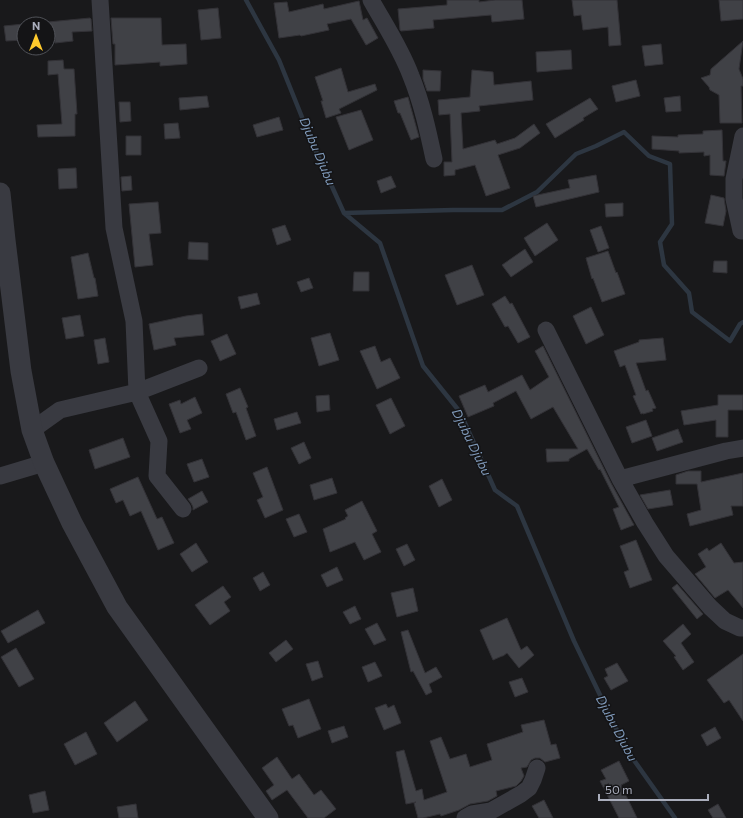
<svg xmlns="http://www.w3.org/2000/svg" width="743" height="818" viewBox="0 0 743 818" font-family="Commissioner,sans-serif">
	<style>
		.lines { fill: none; stroke-linecap: round; stroke-linejoin: round }
		.stream { stroke: #2d3641; stroke-width: 4.5 }
		.building { fill: #404146; stroke: #333237 }
		.minor { stroke: #393a41; stroke-width: 17 }
		.tertiary { stroke: #393a41; stroke-width: 21 }
		.labels { text-anchor: middle; stroke-width: 3; stroke-linejoin: round; paint-order: stroke }
		.water-label { font-size: 13px; font-style: italic; fill: #7f99b9; stroke: #141416 }
	</style>
	<rect width="100%" height="100%" fill="#19191b"/>
	<g class="lines">
		<path class="stream" d="M246,0L279,60L314,147L344,213L380,243L423,366L460,412L495,490L517,506L574,641L626,749L675,818
			M344,213L453,210H502L537,192L576,154L596,146L624,132L649,156L670,164L672,224L660,242L664,265L689,293L692,312L730,341L740,324L743,322"/>
	</g>
	<path class="building" d="M447,0H479V2L495,0H522L524,19L492,22L491,15L433,20L434,28L401,31L400,30L398,9L447,5Z
		M572,0H617L621,45L609,46L608,27L583,30L581,15L574,16Z
		M719,0H743V19L721,21Z
		M359,1L363,20L367,18L378,38L368,44L366,45L351,19L327,24L329,30L301,36L300,35L279,38L274,3L287,2L289,12L323,4L324,9Z
		M218,8L221,38L201,40L198,10Z
		M90,18L91,19L92,31L72,32L73,41L55,43V37L48,38V22Z
		M111,18H161L162,45L186,44L187,64L160,66V62L115,65V44H113Z
		M24,24V40L6,41L4,26Z
		M743,41L739,69L743,79V86H741L742,123H720L719,95L710,90L709,87L701,78L710,75L711,69Z
		M661,44L663,64L645,66L642,46Z
		M571,50L572,69L537,72L536,52Z
		M63,60L64,69H74L77,114H75V136L38,137L37,125L62,124L58,74L48,75V61Z
		M341,68L348,92L375,84L377,90L339,109L341,113L326,118L321,101H323L315,77Z
		M423,70L441,71L440,91H427L423,79Z
		M472,70L493,72L494,85L531,81L533,100L479,106L480,111L461,113L463,149L495,140L497,144L515,138L534,124L540,133L520,148L498,155L510,188L486,196L475,165L455,170V175L444,176V162H452L450,114L439,115L438,100L470,97Z
		M636,80L640,96L616,102L612,86Z
		M207,96L209,107L180,110L179,98Z
		M680,96L681,111L666,112L664,98Z
		M408,97L419,137L411,140L400,113H398L394,101Z
		M590,98L598,109L583,118L584,120L555,138L546,124Z
		M119,102H130L131,121L120,122Z
		M361,110L373,140L349,150L336,117Z
		M279,117L283,130L257,137L253,125Z
		M178,123L180,138L165,139L164,124Z
		M722,130L723,161H726L724,176L710,175V155L704,156V152L679,153V151L652,149V136L678,137V135L703,134V131Z
		M126,136H141V155H126Z
		M76,168L77,188L59,189L58,169Z
		M596,175L599,192L536,207L533,196L570,188L568,180Z
		M131,176L132,190L122,191L121,177Z
		M391,176L396,187L381,193L377,181Z
		M711,195L724,198L726,211L723,226L705,223Z
		M158,202L161,233L149,234L153,265L135,267L129,204Z
		M623,203V216L606,217L605,204Z
		M547,223L558,240L535,256L524,238Z
		M285,225L291,240L277,245L272,229Z
		M601,226L609,248L598,252L590,230Z
		M189,242L208,243V260L188,259Z
		M525,249L533,262L511,277L502,265Z
		M608,251L616,273L617,272L625,294L602,302L593,278L592,279L586,258Z
		M88,253L94,278H95L98,296L78,299L71,257Z
		M714,261H727V273L713,272Z
		M472,265L484,295L457,305L445,275Z
		M354,272H369V291H353Z
		M309,278L313,288L301,292L297,282Z
		M257,293L260,304L241,309L238,297Z
		M505,296L510,304L512,303L530,337L518,343L508,326L505,327L492,304Z
		M591,307L604,335L586,344L573,316Z
		M202,314L204,335L174,338L176,345L154,350L149,324L186,316Z
		M80,315L84,336L66,339L62,318Z
		M330,333L339,360L319,366L311,338Z
		M227,334L236,354L220,361L211,341Z
		M105,338L109,362L98,364L94,340Z
		M663,338L666,360L636,363L646,391L648,390L656,408L652,409L653,411L643,414V413L641,414L633,396L636,395L625,365L620,367L614,351L639,342V340Z
		M375,346L381,362L390,358L400,378L377,389L360,351Z
		M543,346L611,483L634,525L621,530L613,509L619,507L600,469L599,470L587,449L569,459V461L547,462L546,449H578L553,407L531,419L516,391L493,403L494,406L468,417L459,396L485,385L488,392L522,375L530,390L549,377L535,351Z
		M240,388L248,407L246,408L256,436L246,440L236,412L233,413L226,394Z
		M329,395L330,410L317,412L316,396Z
		M718,395H743V410H728V437H716V420L684,425L681,411L718,405Z
		M195,397L202,413L187,420L191,429L180,433L169,404L180,400L181,404Z
		M391,398L405,426L390,434L376,405Z
		M297,412L301,423L277,430L274,419Z
		M646,420L652,436L632,443L626,427Z
		M678,429L683,442L657,451L652,438Z
		M123,438L130,457L95,469L89,450Z
		M304,442L311,458L299,464L291,448Z
		M202,459L209,477L194,482L187,464Z
		M267,467L283,510L265,518L257,500L263,497L253,473Z
		M688,471H701V482L743,473V506H731L733,515L690,526L687,514L701,510L697,484H676V475Z
		M138,477L157,519L162,517L174,543L158,550L141,511L130,516L123,500L116,503L110,489Z
		M332,478L337,493L314,500L310,485Z
		M442,479L452,500L439,507L429,486Z
		M670,490L673,505L648,509L640,495Z
		M202,491L208,502L193,510V507L191,503L188,499Z
		M362,501L377,531L372,534L381,552L364,560L355,542L330,552L323,529L346,519L345,518L348,516L345,510Z
		M299,514L307,532L294,537L286,519Z
		M636,540L652,580L630,588L624,572L629,570L620,546Z
		M196,543L208,562L192,572L180,554Z
		M721,543L734,563L743,562V608L728,590L715,598L695,574L706,567L698,554L707,548L709,551Z
		M407,544L415,560L404,566L396,549Z
		M337,567L343,580L327,587L321,575Z
		M263,572L270,585L260,591L253,578Z
		M677,584L703,614L697,619L672,588Z
		M223,586L231,597L224,602L230,611L210,625L195,605Z
		M413,588L418,611L397,617L391,593Z
		M355,606L361,619L350,624L343,612Z
		M38,610L45,623L8,643L1,631Z
		M507,618L521,650L527,646L534,655L519,668L507,653L503,656H502L493,660L480,630Z
		M377,623L386,640L374,645L365,629Z
		M683,624L691,634L681,643L694,662L683,670L674,657L676,656L663,641Z
		M408,630L425,673L436,667L442,677L429,684L432,692L426,695L413,671L411,672L401,632Z
		M286,640L293,649L276,662L269,653Z
		M16,648L34,679L19,687L1,657Z
		M743,654V721L729,700L724,703L707,680Z
		M318,661L323,677L312,681L306,664Z
		M375,662L382,676L368,682L362,667Z
		M617,663L628,681L611,690L604,678L608,676L605,669Z
		M522,678L528,692L515,697L509,682Z
		M309,699L321,729L298,738L293,725L289,726L282,709Z
		M135,701L148,720L117,742L104,723Z
		M386,704L388,708L394,705L401,723L384,730L375,708Z
		M544,720L551,745L556,744L560,758L545,762L540,758H535L531,760L527,767L521,768L524,776L521,781L516,786L496,791L497,796L488,801L470,804L459,810L441,816L440,814L423,818H418L414,803L416,802L406,804L396,752L404,750L416,791L422,789L424,800L447,792L430,741L441,737L450,759L466,754L470,767L492,760L487,744L523,732L521,725Z
		M344,726L348,737L332,743L328,731Z
		M715,727L721,738L707,746L701,735Z
		M86,732L97,754L75,765L64,744Z
		M277,757L292,779L299,774L314,795L321,790L336,809L324,818H308L287,790L272,800L266,791L274,785L262,768Z
		M619,761L629,781L621,785L637,818H619L600,781L606,779L601,770Z
		M45,791L49,810L33,813L29,795Z
		M544,800L553,818H539L532,806Z
		M136,804L138,818H119L117,807Z
		M718,804L726,818H713L708,810Z"/>
	<g class="lines">
		<path class="minor" d="M100,0L114,228L134,321L137,392L159,441L157,476L183,509
			M371,0C385,25 401,49 411,76C422,103 428,131 434,159
			M743,136L734,179V199L741,231H743
			M546,330L620,479L645,523L666,556L710,607L725,621L740,628H743
			M32,430L60,410L137,392L199,368
			M0,476L44,463
			M620,479L726,451L743,448
			M465,818L472,814L491,811L521,794L529,788L533,780L537,768"/>
		<path class="tertiary" d="M0,193L5,240L21,371L32,430L44,463L72,523L117,607L268,818"/>
	</g>
	<g class="labels">
		<g class="water-label">
			<text transform="translate(318 151) rotate(67)" y="5">Djubu Djubu</text>
			<text transform="translate(472 442) rotate(64)" y="5">Djubu Djubu</text>
			<text transform="translate(617 728) rotate(62)" y="5">Djubu Djubu</text>
		</g>
	</g>
	<g transform="translate(36 36)"><circle r="19" fill="#141416" stroke="#505258"/>
	<path d="M0-3L7 15L0 10L-7 15Z" fill="#ffca2d"/>
	<text y="-6" font-size="11" font-weight="bold" text-anchor="middle" fill="#aaaebc">N</text>
	</g>
	<path d="M599 794v6h109v-6" fill="none" stroke="#aaaebc" stroke-width="2"/>
	<text x="605" y="794" font-size="12" fill="#aaaebc" stroke="#141416" stroke-width="3" paint-order="stroke">50 m</text>
</svg>
